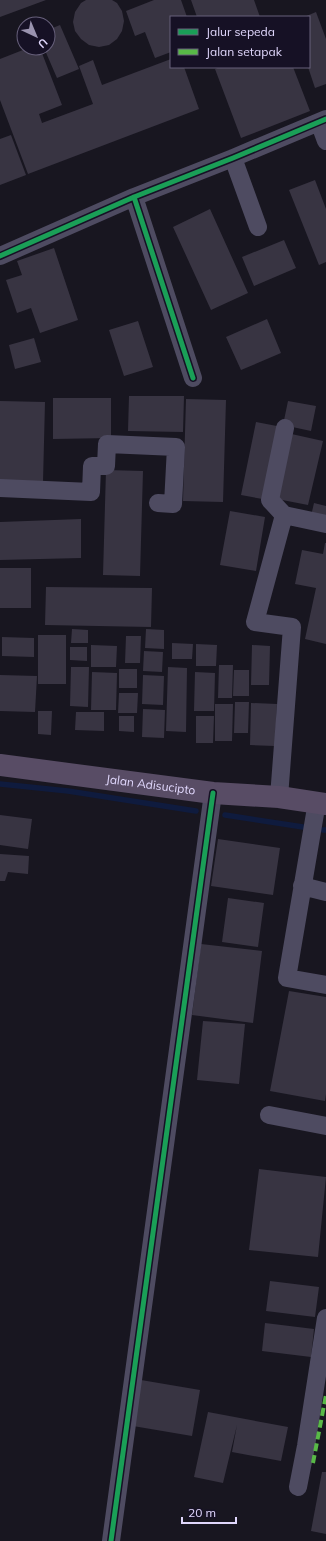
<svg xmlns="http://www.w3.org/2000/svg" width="326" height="1541" viewBox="0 0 326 1541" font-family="Mulish,sans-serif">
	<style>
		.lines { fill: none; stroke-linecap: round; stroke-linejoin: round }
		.stream { stroke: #0f1b3e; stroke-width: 5.5 }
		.building { fill: #383442 }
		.minor { stroke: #4e4b61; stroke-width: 18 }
		.major { stroke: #584c65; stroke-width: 22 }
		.quiet { stroke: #58b947; stroke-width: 4; stroke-dasharray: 8 4; stroke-linecap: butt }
		.cycleway-casing { stroke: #161125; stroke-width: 8 }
		.cycleway { stroke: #1a9f57; stroke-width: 5 }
		.labels { text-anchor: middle; stroke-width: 3; stroke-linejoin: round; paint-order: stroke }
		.street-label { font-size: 12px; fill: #e0d7fc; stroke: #161125 }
	</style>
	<rect width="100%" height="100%" fill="#181620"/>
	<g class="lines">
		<path class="stream" d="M0,784L68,791L196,811
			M225,815L303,827
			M323,830H326"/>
	</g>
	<path class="building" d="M0,0H46L0,17Z
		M86,0H112L117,3L122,11L124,21L122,31L117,39L109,45L99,47L89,45L81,39L75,31L73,22L75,12L81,3Z
		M154,0H181L187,17H171V52L155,58L145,32L135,36L126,11Z
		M191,0H254L260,17H197Z
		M316,12L326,39V84L315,88L308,67H309V17H304Z
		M60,25L79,69L57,78L44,48H48V30Z
		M28,48H40L62,105L39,114L42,123L93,104L79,66L93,60L102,85L171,59V67H184L199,109L28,174L0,100V59Z
		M220,67H293L310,111L241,138L215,69Z
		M11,135L26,175L0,185V139Z
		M315,180L326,209V262L319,265L289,190Z
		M210,209L248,293L211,310L173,227Z
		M284,240L296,268L254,286L242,257Z
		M54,248L78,320L40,333L31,308L17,313L6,280L22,275L17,261Z
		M267,319L281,353L241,370L226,337Z
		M138,321L153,367L124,376L109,330Z
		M34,338L41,362L15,369L9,345Z
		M129,396H184L183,432L128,431Z
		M53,398H111V438L53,439Z
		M186,399L226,400L223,502L183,501Z
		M0,401L45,402L43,482L0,481Z
		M288,401L316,406L311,431L283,425Z
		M256,422L282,427L268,500L241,495Z
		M287,433L323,441L308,505L272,498Z
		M106,470L143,471L140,576L103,575Z
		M314,503L326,506V519L311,516Z
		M230,511L265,517L256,571L220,565Z
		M81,519V558L0,560V522Z
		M325,543H326V644L305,639L316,588L295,584L302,550L323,554Z
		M0,568H31V608H0Z
		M46,587L152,588L151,627L45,625Z
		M72,629L88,630V643H71Z
		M146,629L164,630V649L145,648Z
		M38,635H66V684H38Z
		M126,636H141L140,663H125Z
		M2,637L34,638V657L2,656Z
		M172,643L193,644L192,659H172Z
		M196,644L217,645L216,666H196Z
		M91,645L117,646L116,667H91Z
		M252,645L270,646L269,685H251Z
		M70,647H87V661L70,660Z
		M144,651L163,652L162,672L143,671Z
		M219,665H233L232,698H218Z
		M71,667H89L88,707L70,706Z
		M168,667L187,668L186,732L166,731Z
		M119,669H137V688H119Z
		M234,670H249V696H233Z
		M92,672L117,673L116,710H91Z
		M195,672L215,673L214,711H194Z
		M0,675L37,676L35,712L0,711Z
		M143,675L164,676L163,705L142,704Z
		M119,693H138L137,713H118Z
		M235,702H249L248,733H234Z
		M251,703L277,704L275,746L250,745Z
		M215,704H233L232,741H215Z
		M143,709L165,710L164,738L142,737Z
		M38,711H52L51,735L38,734Z
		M76,712H104V731L75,730Z
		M119,716H134V732L119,731Z
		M196,716H214L213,743H196Z
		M0,815L32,819L28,849L0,845Z
		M218,839L280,848L273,895L211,886Z
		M0,854L29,856L28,874L8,872L5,881H0Z
		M228,898L264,903L258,947L222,942Z
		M201,944L262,951L253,1023L192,1015Z
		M289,991L326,997V1094L325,1101L270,1091Z
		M203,1021L245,1024L239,1084L197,1080Z
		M259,1169L326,1177L318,1257L249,1250Z
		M270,1281L319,1287L315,1317L266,1311Z
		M265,1323L314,1329L311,1357L262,1351Z
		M141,1380L200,1390L192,1436L133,1426Z
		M208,1412L288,1427L281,1461L232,1452L237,1425L223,1483L194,1477Z
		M322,1472H326V1534L311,1531Z"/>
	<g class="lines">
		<path class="minor" d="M319,122L326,141
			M233,158L258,227
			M134,197L193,378
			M0,256L134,197L233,158L326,119
			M0,488L91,492L92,466H106L107,444L176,447L173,504L158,503
			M284,515L270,500L285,428
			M279,797L292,627L255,622L284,515L326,524
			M317,802L287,978L326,985
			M302,886L326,892
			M269,1115L326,1126
			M298,1487L306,1446L326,1318
			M111,1541L213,793"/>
		<path class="major" id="s1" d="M0,765L213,793L279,797L326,804"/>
		<path class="quiet" d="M313,1463L326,1395"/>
		<g class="cycleway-casing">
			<path id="cycleway" d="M134,197L193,378
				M0,256L134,197L233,158L326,119
				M111,1541L213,793"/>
		</g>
		<use href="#cycleway" class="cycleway"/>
	</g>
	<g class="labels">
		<g class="street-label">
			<text dy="4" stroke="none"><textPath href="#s1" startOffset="152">Jalan Adisucipto</textPath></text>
		</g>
	</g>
	<rect x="170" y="16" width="140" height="52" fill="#161125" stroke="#67607b"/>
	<rect x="178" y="29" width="20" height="6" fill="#1a9f57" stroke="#67607b"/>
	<text x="206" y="36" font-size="12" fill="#e0d7fc">Jalur sepeda</text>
	<rect x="178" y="49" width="20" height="6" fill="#58b947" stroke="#67607b"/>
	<text x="206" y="56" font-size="12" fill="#e0d7fc">Jalan setapak</text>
	<g transform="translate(36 36) rotate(136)"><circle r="19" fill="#161125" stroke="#67607b"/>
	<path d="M0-3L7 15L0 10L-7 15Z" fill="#9a93af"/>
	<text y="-6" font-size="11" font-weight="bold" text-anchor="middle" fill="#e0d7fc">U</text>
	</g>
	<path d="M182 1517v6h54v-6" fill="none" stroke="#e0d7fc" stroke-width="2"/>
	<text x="188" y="1517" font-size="12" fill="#e0d7fc" stroke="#161125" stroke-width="3" paint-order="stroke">20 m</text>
</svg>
